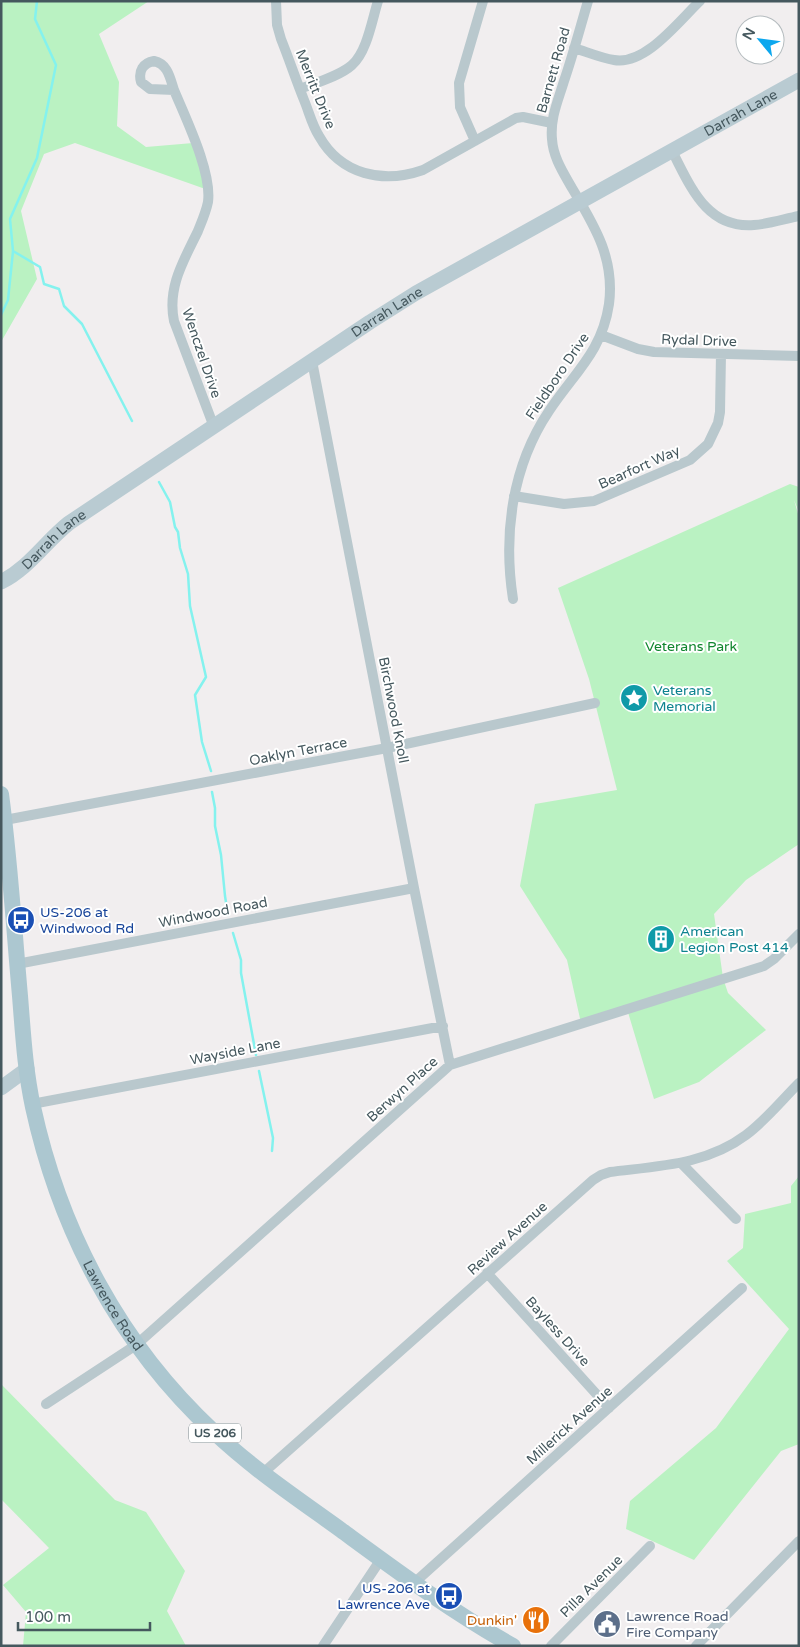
<svg xmlns="http://www.w3.org/2000/svg" width="800" height="1647" viewBox="0 0 800 1647" font-family="'Varela Round',sans-serif">
	<style>
		.green { fill: #baf2c2 }
		.lines { fill: none; stroke-linecap: round; stroke-linejoin: round }
		.stream { stroke: #84f2ee; stroke-width: 2.5 }
		.street { stroke: #b9c8cd; stroke-width: 10 }
		.secondary { stroke: #b9cbd2; stroke-width: 15 }
		.primary { stroke: #acc7d0; stroke-width: 16 }
		.labels { text-anchor: middle; stroke-width: 4; stroke-linejoin: round; paint-order: stroke }
		.shield { fill: #fff; stroke: #7d8a8e; stroke-width: 1 }
		.shield-label { font-size: 12px; font-weight: bold; fill: #45585e }
		.street-label { font-size: 14px; fill: #45585e; stroke: #fff }
		.park-label { font-size: 14px; fill: #10852e; stroke: #fff }
		.culture-label { font-size: 14px; fill: #0d838f; stroke: #fff; text-anchor: start }
		.transit-label { font-size: 14px; fill: #164399; stroke: #fff; text-anchor: start }
		.service-label { font-size: 14px; fill: #4e5e75; stroke: #fff; text-anchor: start }
		.food-label { font-size: 14px; fill: #c56008; stroke: #fff; text-anchor: end }
	</style>
	<rect width="100%" height="100%" fill="#f1eeef"/>
	<path class="green" d="M1,1H149L99,34L119,82L117,126L146,147L193,143L211,191L75,143L44,154L21,211L37,279L1,342Z
		M790,484L799,487V512L794,500L799,517V844L746,880L714,914L723,978L728,993L766,1030L699,1082L654,1099L627,1009L581,1023L567,960L520,886L535,804L617,790L589,679L558,588Z
		M799,1176V1444L781,1451L694,1560L626,1529L630,1501L716,1428L789,1329L727,1261L743,1248L745,1214L791,1203V1186Z
		M1,1384L115,1500L146,1512L185,1571L167,1611L186,1646H23L26,1612L3,1585L49,1548L1,1499Z"/>
	<g class="lines">
		<path class="stream" d="M13,251L40,267L44,284L59,289L64,306L82,324L132,421
			M1,315L8,300L13,251L10,219L37,158L56,65L35,19L37,1
			M159,482L170,502L175,527L178,532L180,548L188,574L190,606L206,677L195,695L202,742L211,771
			M212,792L215,808V826L221,855L225,896L228,915
			M233,933L241,960V973L256,1055
			M259,1071L273,1138L272,1151"/>
		<path class="street" d="M276,1L277,25L281,39C289,59 296,80 304,100C309,112 312,125 319,136C341,175 383,184 423,170L516,118L523,117L552,123
			M574,48C587,52 601,58 614,60C645,66 679,21 700,1
			M154,61C168,64 170,78 174,90L150,89L141,82C138,71 143,63 154,61Z
			M300,89C315,83 340,76 352,65C367,52 372,20 378,1
			M174,90C186,119 212,172 208,202C206,212 202,221 198,231C184,260 167,287 174,321L214,427
			M475,141L460,107L459,83L483,1
			M672,151C690,185 706,229 754,225C769,224 784,219 799,216
			M601,335L638,349L654,352L799,356
			M312,361L414,888L450,1065
			M514,496L564,504L594,501L690,460L708,444L718,423L720,412L721,354
			M513,599C503,534 512,466 549,411C574,373 602,352 609,304C615,258 594,225 572,188C563,172 553,157 552,139C550,118 558,101 564,81C573,55 580,28 588,1
			M5,820L387,748L595,703
			M17,964L414,888
			M32,1104L443,1026
			M681,1163L736,1219
			M487,1273L609,1408
			M46,1404L136,1345L450,1065L764,966L774,959L799,934
			M263,1473L593,1180L601,1175L610,1172C658,1166 706,1165 746,1135C766,1120 782,1100 799,1083
			M414,1583L742,1288
			M323,1646L381,1559
			M551,1646L650,1546
			M696,1646L799,1541"/>
		<g class="secondary">
			<path id="s1" d="M1,582C29,568 45,542 69,523L370,322L416,293L799,80"/>
			<path d="M1,1088L27,1069"/>
		</g>
		<path class="primary" id="s2" d="M1,794C10,861 14,929 20,996C23,1033 25,1070 33,1107C60,1231 120,1345 214,1432C253,1469 298,1499 341,1530C397,1571 452,1612 513,1646"/>
	</g>
	<defs>
		<g id="sight-disc" transform="scale(1.4375)"><circle r="9.5" fill="#0f9aa8" stroke="#fff"/><path d="M0-6L1.8-2.2L6-1.7L2.9 1.2L3.7 5.4L0 3.3L-3.7 5.4L-2.9 1.2L-6-1.7L-1.8-2.2Z" fill="#fff"/></g>
		<g id="bus-disc" transform="scale(1.4375)"><circle r="9.5" fill="#1a4fb4" stroke="#fff"/><path d="M-5-6H5V4H4V6H2V4H-2V6H-4V4H-5ZM-3.5-4V0h7V-4ZM-3.5 1.2v1.5H-2V1.2ZM2 1.2v1.5H3.5V1.2Z" fill="#fff"/></g>
		<g id="building-disc" transform="scale(1.4375)"><circle r="9.5" fill="#0f9aa8" stroke="#fff"/><path d="M-4-6H4V6H1V3H-1V6H-4ZM-2.5-4.3h1.7v1.8h-1.7ZM.8-4.3h1.7v1.8H.8ZM-2.5-1h1.7V.8h-1.7ZM.8-1h1.7V.8H.8Z" fill="#fff"/></g>
		<g id="restaurant-disc" transform="scale(1.4375)"><circle r="9.5" fill="#e8710a" stroke="#fff"/><path d="M-5-6h1v4h1v-4h1v4h1v-4h1v5L-1.5 .5V6h-2V.5L-5-1ZM5-6V6H3V1.5H1.5Q1.5-4 5-6Z" fill="#fff"/></g>
		<g id="civic-disc" transform="scale(1.4375)"><circle r="9.5" fill="#5c6f8a" stroke="#fff"/><path d="M-.6-6.5H3V-4.5H.6V-3L4-1V1h2V6H-6V1h2V-1L-.6-3ZM-1.2 2.5V6h2.4V2.5Z" fill="#fff"/></g>
	</defs>
	<g fill-rule="evenodd">
		<use href="#sight-disc" x="634" y="698"/>
		<use href="#bus-disc" x="21" y="920"/>
		<use href="#building-disc" x="661" y="939"/>
		<use href="#bus-disc" x="449" y="1596"/>
		<use href="#restaurant-disc" x="536" y="1620"/>
		<use href="#civic-disc" x="607" y="1624"/>
	</g>
	<g class="labels">
		<rect class="shield" x="189" y="1423.5" width="52" height="19" rx="4"/>
		<g class="shield-label">
			<text x="215" y="1437">US 206</text>
		</g>
		<g class="street-label">
			<text transform="translate(553 70) rotate(-74)" y="5">Barnett Road</text>
			<text transform="translate(316 89) rotate(68)" y="5">Merritt Drive</text>
			<text dy="5" stroke="none"><textPath href="#s1" startOffset="878">Darrah Lane</textPath></text>
			<text dy="5" stroke="none"><textPath href="#s1" startOffset="472">Darrah Lane</textPath></text>
			<text transform="translate(699 340) rotate(2)" y="5">Rydal Drive</text>
			<text transform="translate(202 353) rotate(71)" y="5">Wenczel Drive</text>
			<text transform="translate(557 376) rotate(-56)" y="5">Fieldboro Drive</text>
			<text transform="translate(639 467) rotate(-24)" y="5">Bearfort Way</text>
			<text dy="5" stroke="none"><textPath href="#s1" startOffset="68">Darrah Lane</textPath></text>
			<text transform="translate(394 710) rotate(79)" y="5">Birchwood Knoll</text>
			<text transform="translate(298 751) rotate(-11)" y="5">Oaklyn Terrace</text>
			<text transform="translate(213 912) rotate(-11)" y="5">Windwood Road</text>
			<text transform="translate(235 1051) rotate(-11)" y="5">Wayside Lane</text>
			<text transform="translate(402 1089) rotate(-42)" y="5">Berwyn Place</text>
			<text transform="translate(507 1238) rotate(-42)" y="5">Review Avenue</text>
			<text dy="5" stroke="none"><textPath href="#s2" startOffset="530">Lawrence Road</textPath></text>
			<text transform="translate(558 1331) rotate(48)" y="5">Bayless Drive</text>
			<text transform="translate(569 1425) rotate(-42)" y="5">Millerick Avenue</text>
			<text transform="translate(591 1586) rotate(-45)" y="5">Pilla Avenue</text>
		</g>
		<g class="park-label">
			<text x="691" y="651">Veterans Park</text>
		</g>
		<g class="culture-label">
			<text x="653" y="695">Veterans<tspan x="653" dy="16">Memorial</tspan></text>
			<text x="680" y="936">American<tspan x="680" dy="16">Legion Post 414</tspan></text>
		</g>
		<g class="transit-label">
			<text x="40" y="917">US-206 at<tspan x="40" dy="16">Windwood Rd</tspan></text>
			<text x="430" y="1593" text-anchor="end">US-206 at<tspan x="430" dy="16">Lawrence Ave</tspan></text>
		</g>
		<g class="service-label">
			<text x="626" y="1621">Lawrence Road<tspan x="626" dy="16">Fire Company</tspan></text>
		</g>
		<g class="food-label">
			<text x="517" y="1625">Dunkin'</text>
		</g>
	</g>
	<rect width="800" height="1647" fill="none" stroke="#45585e" stroke-width="5"/>
	<g transform="translate(760 40) rotate(299)"><circle r="24" fill="#ffffff" stroke="#b5bcbf"/>
	<path d="M0-4L9 19L0 12L-9 19Z" fill="#0ca7ee"/>
	<text y="-8" font-size="14" font-weight="bold" text-anchor="middle" fill="#45585e">N</text>
	</g>
	<path d="M18 1622v8h132v-8" fill="none" stroke="#45585e" stroke-width="2.5"/>
	<text x="25" y="1622" font-size="15" fill="#45585e" stroke="#ffffff" stroke-width="4" paint-order="stroke">100 m</text>
</svg>
